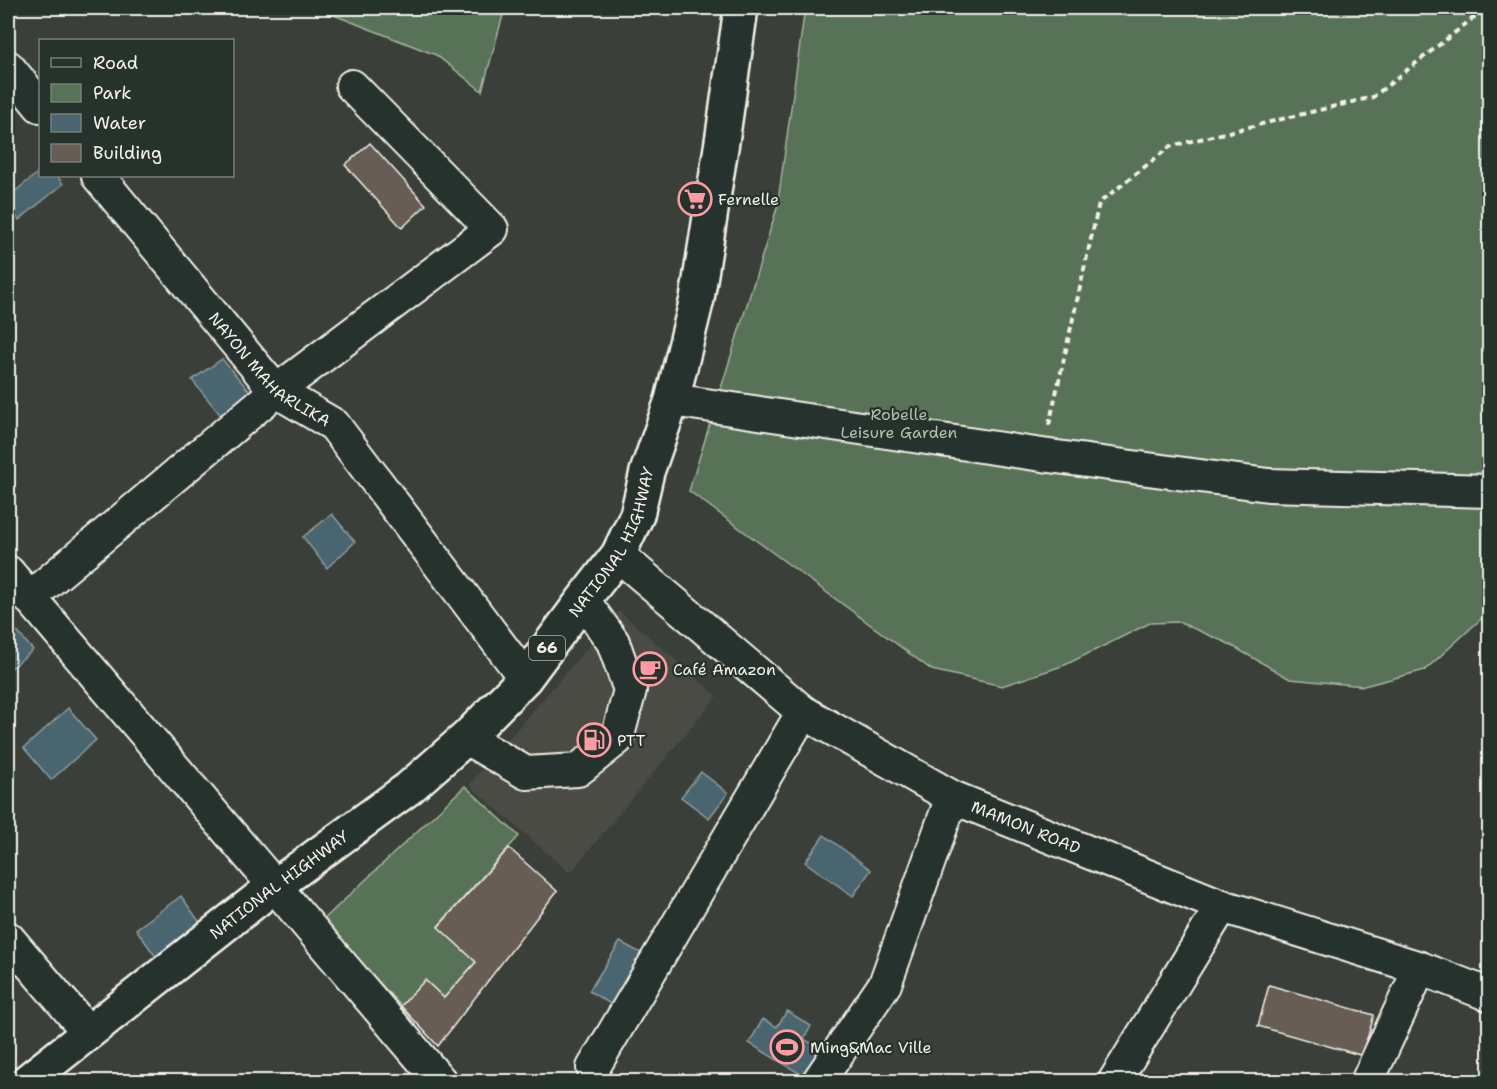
<svg xmlns="http://www.w3.org/2000/svg" width="1497" height="1089" viewBox="0 0 1497 1089" font-family="'Shantell Sans',sans-serif">
	<style>
		.built { fill: #4b4c44 }
		.green { fill: #587258; stroke: #a6b2a0; stroke-width: 1.5 }
		.water { fill: #4a656f; stroke: #8e9d9f; stroke-width: 1.5 }
		.building { fill: #685d54; stroke: #f4f1e8; stroke-width: 1.5 }
		.lines { fill: none; stroke-linecap: round; stroke-linejoin: round }
		.minor-casing { stroke: #f4f1e8; stroke-width: 36 }
		.major-casing { stroke: #f4f1e8; stroke-width: 38 }
		.path { stroke: #f4f1e8; stroke-width: 4; stroke-dasharray: 6 4.5; stroke-linecap: butt }
		.minor { stroke: #26332d; stroke-width: 32 }
		.major { stroke: #26332d; stroke-width: 33 }
		.labels { text-anchor: middle; stroke-width: 4.5; stroke-linejoin: round; paint-order: stroke }
		.shield { fill: #26332d; stroke: #b6b8b0; stroke-width: 1.5 }
		.shield-label { font-size: 15px; font-weight: bold; fill: #f4f1e8 }
		.poi-label { font-size: 16px; fill: #f4f1e8; stroke: #26332d; text-anchor: start }
		.street-label { font-size: 16px; fill: #f4f1e8; stroke: #26332d }
		.park-label { font-size: 16px; fill: #b6beae; stroke: #26332d }
	</style>
	<rect width="100%" height="100%" fill="#3a4039"/>
	<filter id="ink" filterUnits="userSpaceOnUse"><feTurbulence type="fractalNoise" baseFrequency=".0167" numOctaves="2"/><feDisplacementMap in="SourceGraphic" scale="12" xChannelSelector="R" yChannelSelector="G"/><feConvolveMatrix kernelMatrix="1 2 1 2 8 2 1 2 1" color-interpolation-filters="sRGB"/></filter>
	<g filter="url(#ink)">
		<path class="built" d="M619,611L717,696L570,873L469,785Z"/>
		<path class="green" d="M316,8H505L482,91L436,55Z
			M805,8H1489V619H1481L1425,670L1364,686L1290,679L1227,643L1179,622L1150,623L1065,665L1002,686L932,670L689,491L777,208Z
			M465,786L519,836L438,926L476,962L444,998L425,980L401,1006L322,921Z"/>
		<path class="water" d="M40,171V176H57L63,184L19,220L8,206V197Z
			M222,359L251,393L223,418L192,380Z
			M332,514L355,542L327,568L303,537Z
			M14,628L33,650L8,671V633Z
			M68,708L96,740L51,780L24,748Z
			M701,772L728,793L709,818L681,797Z
			M824,835L871,870L853,896L805,862Z
			M181,896L201,924L156,957L136,929Z
			M620,942L643,954L612,1005L589,991Z
			M787,1011L811,1026L804,1039L825,1051L809,1079L749,1043L763,1019L777,1027Z"/>
		<path class="building" d="M370,143L426,205L402,228L345,165Z
			M509,848L557,891L438,1046L401,1006L425,980L444,998L476,962L438,927Z
			M1269,985L1374,1015L1368,1036L1360,1055L1258,1026Z"/>
		<g class="lines">
			<g class="minor-casing">
				<g id="minor">
					<path d="M8,67L40,106"/>
					<path id="s1" d="M98,176L276,391L334,425L525,678"/>
					<path d="M672,400L1042,455L1268,485L1490,491"/>
					<path id="s2" d="M618,555L803,712L952,797L1222,906L1420,968L1490,995"/>
					<path d="M8,572L441,1082"/>
					<path d="M29,598L276,391L492,229L352,86"/>
					<path d="M466,738L526,773L578,770L617,739L630,690L613,642L583,600"/>
					<path d="M8,938L88,1032"/>
					<path d="M593,1068L803,712"/>
					<path d="M818,1082L885,984L952,797"/>
					<path d="M1114,1082L1222,906"/>
					<path d="M1367,1082L1420,968"/>
				</g>
			</g>
			<g class="major-casing">
				<g id="major">
					<path id="s3" d="M26,1082L264,894L409,788L466,738L525,678L583,600L618,555L637,515L647,472L672,400L697,299L723,135L741,8"/>
				</g>
			</g>
			<path class="path" d="M1049,425L1099,203L1171,146L1373,97L1486,8"/>
			<use href="#minor" class="minor"/>
			<use href="#major" class="major"/>
		</g>
	</g>
	<defs>
		<g id="supermarket-ring" transform="scale(1.725)"><circle r="9.5" fill="#26332d" stroke="#ff9aa2" stroke-width="1.5"/><path d="M-6-5.5h2.5l.6 2H6L4.5 2H-2.5L-4.4-4H-6ZM-1.5 3.2a1.3 1.3 0 1 0 .1 0ZM3 3.2a1.3 1.3 0 1 0 .1 0Z" fill="#ff9aa2"/></g>
		<g id="cafe-ring" transform="scale(1.725)"><circle r="9.5" fill="#26332d" stroke="#ff9aa2" stroke-width="1.5"/><path d="M-5.5-4.5H6V0H3Q3 3.5 0 3.5H-2.5Q-5.5 3.5-5.5 0ZM3-3.2v2h1.7v-2ZM-6 4.5H4V6H-6Z" fill="#ff9aa2"/></g>
		<g id="fuel-ring" transform="scale(1.725)"><circle r="9.5" fill="#26332d" stroke="#ff9aa2" stroke-width="1.5"/><path d="M-5.5-6h7V0h2V4h1.3V-2.5L3-4.5l.8-.8L6-3V5H2.5V1h-1V6h-7ZM-4.2-4.7v3.2H.2V-4.7Z" fill="#ff9aa2"/></g>
		<g id="stadium-ring" transform="scale(1.725)"><circle r="9.5" fill="#26332d" stroke="#ff9aa2" stroke-width="1.5"/><path d="M0-5a6.5 5 0 1 0 0 10a6.5 5 0 1 0 0-10ZM-3.5-1.8h7v3.6h-7Z" fill="#ff9aa2"/></g>
	</defs>
	<g fill-rule="evenodd">
		<use href="#supermarket-ring" x="695" y="199"/>
		<use href="#cafe-ring" x="650" y="669"/>
		<use href="#fuel-ring" x="594" y="740"/>
		<use href="#stadium-ring" x="787" y="1047"/>
	</g>
	<g class="labels">
		<rect class="shield" x="529" y="636" width="36" height="24" rx="4.5"/>
		<g class="shield-label">
			<text x="547" y="653">66</text>
		</g>
		<g class="poi-label">
			<text x="718" y="205">Fernelle</text>
			<text x="673" y="675">Café Amazon</text>
			<text x="617" y="746">PTT</text>
			<text x="810" y="1053">Ming&amp;Mac Ville</text>
		</g>
		<g class="street-label">
			<text dy="6" stroke="none"><textPath href="#s1" startOffset="260">NAYON MAHARLIKA</textPath></text>
			<text dy="6" stroke="none"><textPath href="#s3" startOffset="806">NATIONAL HIGHWAY</textPath></text>
			<text dy="6" stroke="none"><textPath href="#s2" startOffset="494">MAMON ROAD</textPath></text>
			<text dy="6" stroke="none"><textPath href="#s3" startOffset="321">NATIONAL HIGHWAY</textPath></text>
		</g>
		<g class="park-label">
			<text x="899" y="420">Robelle<tspan x="899" dy="18">Leisure Garden</tspan></text>
		</g>
	</g>
	<rect width="1497" height="1089" fill="none" stroke="#26332d" stroke-width="30"/>
	<rect x="15" y="15" width="1467" height="1059" fill="none" stroke="#f4f1e8" stroke-width="2" filter="url(#ink)"/>
	<rect x="39" y="39" width="195" height="138" fill="#26332d" stroke="#787f78" stroke-width="1.5"/>
	<rect x="51" y="58" width="30" height="9" fill="#26332d" stroke="#787f78" stroke-width="1.5"/>
	<text x="93" y="69" font-size="18" fill="#f4f1e8">Road</text>
	<rect x="51" y="84" width="30" height="18" fill="#587258" stroke="#787f78" stroke-width="1.5"/>
	<text x="93" y="99" font-size="18" fill="#f4f1e8">Park</text>
	<rect x="51" y="114" width="30" height="18" fill="#4a656f" stroke="#787f78" stroke-width="1.5"/>
	<text x="93" y="129" font-size="18" fill="#f4f1e8">Water</text>
	<rect x="51" y="144" width="30" height="18" fill="#685d54" stroke="#787f78" stroke-width="1.5"/>
	<text x="93" y="159" font-size="18" fill="#f4f1e8">Building</text>
</svg>
